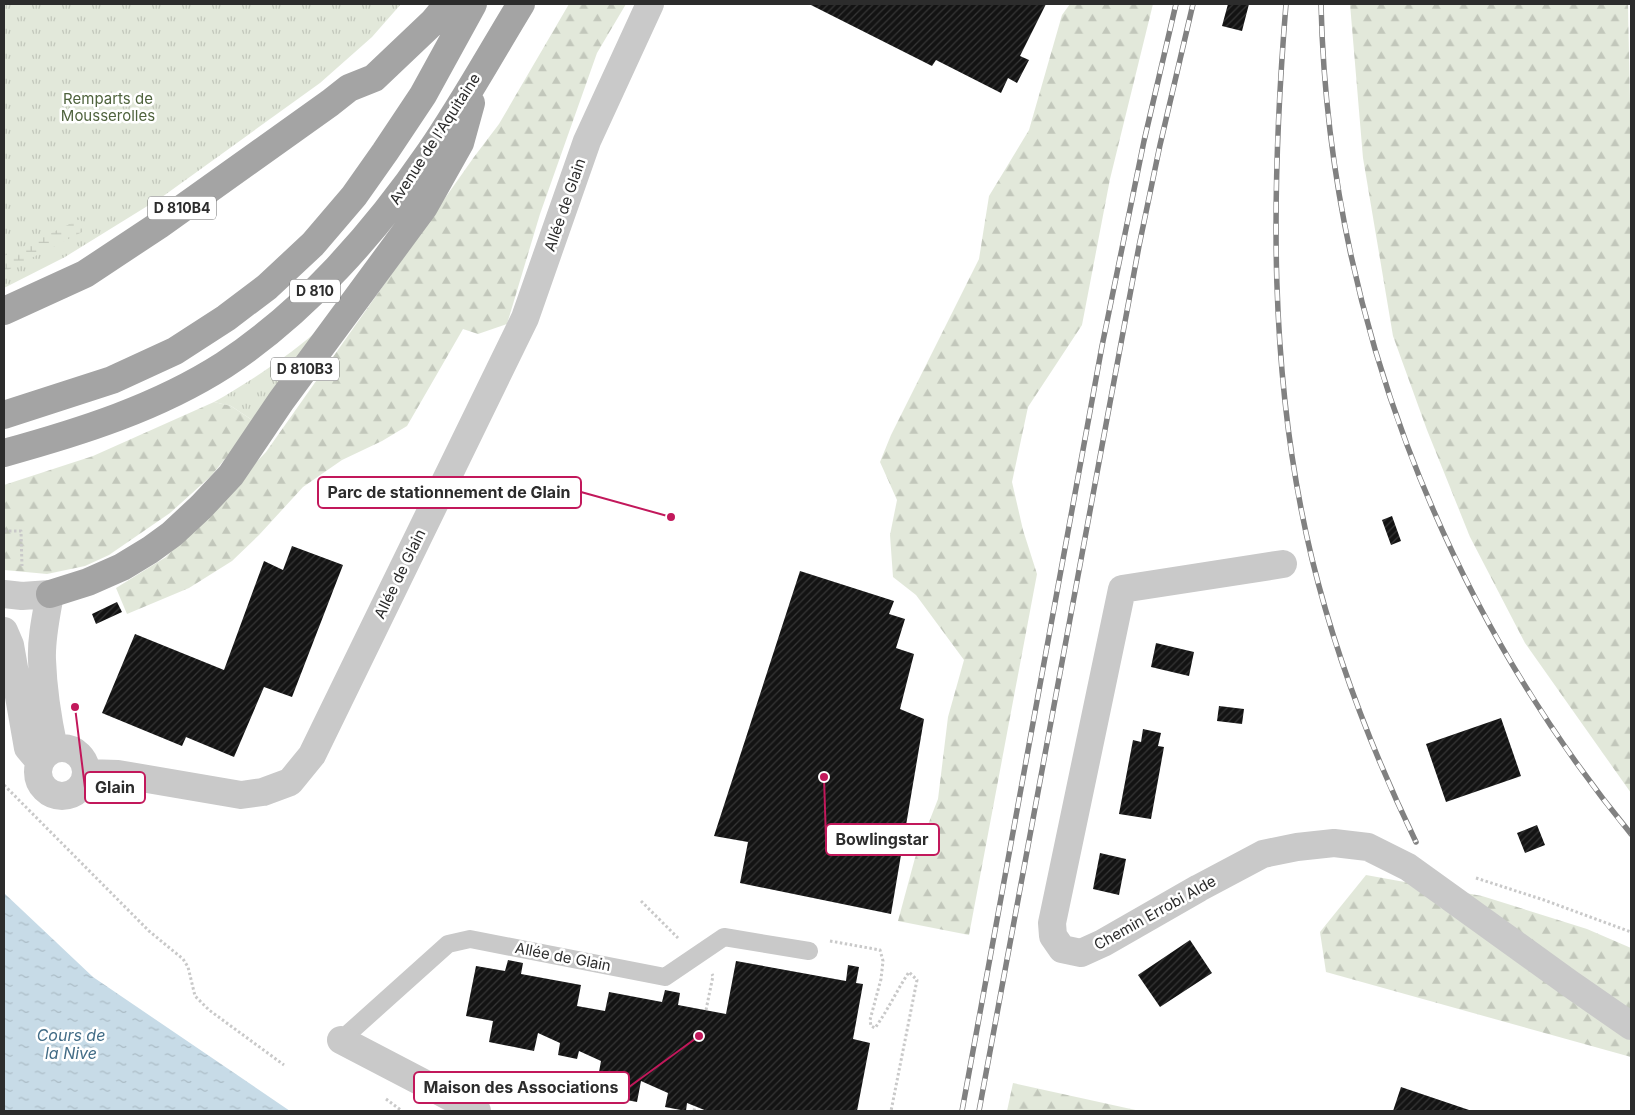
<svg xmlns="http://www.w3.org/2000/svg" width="1635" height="1115" viewBox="0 0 1635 1115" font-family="Inter,sans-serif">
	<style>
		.grass { fill: url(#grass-tufts) }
		.forest { fill: url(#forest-firs) }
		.wetland { fill: url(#wetland-marsh) }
		.water { fill: url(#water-ripples) }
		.building { fill: url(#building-hatch) }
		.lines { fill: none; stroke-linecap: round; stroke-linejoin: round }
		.path { stroke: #c9c9c9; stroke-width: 3; stroke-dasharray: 2.5 2.5; stroke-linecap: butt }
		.lane { stroke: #c9c9c9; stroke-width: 18 }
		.street { stroke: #c9c9c9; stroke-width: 28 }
		.primary { stroke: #a4a4a4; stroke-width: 28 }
		.rail-casing { stroke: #818181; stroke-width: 5.5 }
		.rail { stroke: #fff; stroke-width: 4; stroke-dasharray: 11; stroke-linecap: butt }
		.labels { text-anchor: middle; stroke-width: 5; stroke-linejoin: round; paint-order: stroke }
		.shield { fill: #fff; stroke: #6b6b6b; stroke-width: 1 }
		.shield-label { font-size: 14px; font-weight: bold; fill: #2c2c2c }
		.park-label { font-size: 15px; fill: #4f633d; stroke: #fff }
		.street-label { font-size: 15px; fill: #2c2c2c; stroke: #fff }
		.water-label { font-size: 16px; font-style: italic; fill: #426c86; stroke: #fff }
		.leader { fill: none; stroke: #c2185b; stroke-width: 2 }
		.callout-dot { fill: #c2185b; stroke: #fff; stroke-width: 2 }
		.callout { fill: #fff; stroke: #c2185b; stroke-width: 2 }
		.callout-label { font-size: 16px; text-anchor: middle; font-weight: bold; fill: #2c2c2c }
	</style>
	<defs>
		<pattern id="grass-tufts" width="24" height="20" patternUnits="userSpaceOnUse" patternTransform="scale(1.25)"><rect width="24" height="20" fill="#e2e8da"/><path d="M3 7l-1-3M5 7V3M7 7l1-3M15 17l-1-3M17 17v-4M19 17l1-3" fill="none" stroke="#c2c7bb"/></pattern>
		<pattern id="forest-firs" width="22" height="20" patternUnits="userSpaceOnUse" patternTransform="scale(1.25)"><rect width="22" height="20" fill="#e2e8da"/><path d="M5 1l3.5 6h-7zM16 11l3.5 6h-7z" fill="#c2c7bb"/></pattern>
		<pattern id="wetland-marsh" width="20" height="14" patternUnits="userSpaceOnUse" patternTransform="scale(1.25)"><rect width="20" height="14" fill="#e2e8da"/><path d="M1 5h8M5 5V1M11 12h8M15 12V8" fill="none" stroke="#c2c7bb"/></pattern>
		<pattern id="water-ripples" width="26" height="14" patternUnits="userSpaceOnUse" patternTransform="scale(1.25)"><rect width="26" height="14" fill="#c7dbe7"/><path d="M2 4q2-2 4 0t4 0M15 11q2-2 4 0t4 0" fill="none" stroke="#abbcc6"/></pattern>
		<pattern id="building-hatch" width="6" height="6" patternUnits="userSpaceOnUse" patternTransform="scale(1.25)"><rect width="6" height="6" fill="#131313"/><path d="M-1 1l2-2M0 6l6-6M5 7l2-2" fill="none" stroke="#363636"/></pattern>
	</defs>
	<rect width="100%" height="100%" fill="#fff"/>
	<path class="grass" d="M4,4H401L372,37L320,83L162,197L65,257L4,288Z
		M326,323L255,422L231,406L214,402C254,379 292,354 326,323Z"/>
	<path class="forest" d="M569,4H626L597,53L540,214L507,324L478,334L463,329L407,426L382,441L342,460L303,487L259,535L232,561L189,588L127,614L116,588L166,557L266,452L474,157L499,124Z
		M1070,4H1153L1110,179L1082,325L1028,407L1012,482L1023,530L1037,574L969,935L898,921L915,858L938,799L948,717L964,660L916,595L893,577L890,535L897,500L880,462L891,435L979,259L989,196L1029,130L1062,15Z
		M1350,4H1628L1631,152V793L1525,643L1470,537L1427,430L1393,336L1363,158Z
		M214,402L231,406L255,422L211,476L170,513L109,555L85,566L47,574L4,570V485L93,456Z
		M1366,875L1482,896L1587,929L1631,948V1057L1326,972L1320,932Z
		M1013,1083L1140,1111H1007Z"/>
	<path class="wetland" d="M80,219L86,230L4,272V256Z"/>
	<path class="water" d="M4,893L93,977L290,1111H4Z"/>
	<path class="building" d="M809,4H1046L1020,56L1029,60L1017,83L1008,78L1001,93L936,60L932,66Z
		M1228,4H1249L1242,31L1222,26Z
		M1392,516L1401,541L1391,545L1382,520Z
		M292,546L343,565L292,697L264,687L234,757L186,737L182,746L102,713L135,634L224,670L264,561L283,570Z
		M800,571L894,601L889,614L905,619L896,648L914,654L900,709L924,719L891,914L740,883L748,842L714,836Z
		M117,602L122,612L96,624L92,614Z
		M1156,643L1194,652L1189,676L1151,667Z
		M1219,706L1244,709L1242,724L1217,721Z
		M1501,718L1521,776L1446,802L1426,744Z
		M1143,729L1161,733L1158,746L1164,747L1151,819L1119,814L1133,740L1141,742Z
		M1537,825L1545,845L1525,853L1517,833Z
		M1100,853L1126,859L1119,895L1093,889Z
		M1190,940L1212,973L1160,1007L1138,975Z
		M508,960L523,963L521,974L581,985L577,1006L605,1011L609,992L662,1002L665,990L680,993L678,1005L726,1014L736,961L846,981L848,965L859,967L856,983L863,984L853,1039L870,1043L857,1111H707L687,1103L686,1111L665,1107L668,1093L641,1081L637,1102L595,1094L601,1061L579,1051L577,1059L558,1055L560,1043L538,1033L534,1051L489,1042L493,1021L466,1016L476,966L505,971Z
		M1401,1087L1472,1111H1393Z"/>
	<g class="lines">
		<path class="path" d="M4,531H21L22,566
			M4,785L149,931L183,959L188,967L195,996L209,1010L284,1065
			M1476,878L1544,900L1631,932
			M641,901L678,938
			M830,941L880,950L883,961L881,979L870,1020L871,1026L875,1028C888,1010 897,990 909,972L917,980L891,1111
			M706,1010L713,976L712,974
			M386,1099L402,1111
			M694,1111L695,1106"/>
		<path class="lane" d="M341,1040L448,944L470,939L665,977L724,937L809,951"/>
		<path class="street" d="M1283,564L1122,589L1052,923L1053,936L1062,949L1081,953L1103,943L1199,888L1263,854L1297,847L1334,843L1368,847L1408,867L1569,983L1631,1026
			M4,594L22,596L50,594C46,616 41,639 42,660C43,690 48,721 54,749
			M4,631L10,645L28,748L40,762
			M38 772a24 24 0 1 1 48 0a24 24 0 1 1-48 0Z
			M86,773L118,774L241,795L263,792L290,782L312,755L525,318L587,141L650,4
			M341,1040L477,1111"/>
		<path class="primary" d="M4,311L85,274L159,225L330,103L349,88L374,78L433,22L448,4
			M4,415L112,380L175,351L226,318L267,287L313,244L354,196L385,152L423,95L473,4
			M4,453C80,432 157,408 224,365C305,312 376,231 430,152C463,104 491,53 521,4
			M50,594L88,582L122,567L150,550L172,534L201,507L231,475L281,401L424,207L460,143L471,103"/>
		<g class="rail-casing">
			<path id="rail" d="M1286,4C1271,189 1268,377 1312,559C1336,657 1372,751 1416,842
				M1321,4C1328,306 1440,601 1631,834
				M962,1111L1102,346L1144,141L1176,4
				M979,1111L1139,246L1160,145L1193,4"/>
		</g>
		<use href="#rail" class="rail"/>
	</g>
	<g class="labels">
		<g class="shield">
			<rect x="148" y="196.5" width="68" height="23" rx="4"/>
			<rect x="290" y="279.5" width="50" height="23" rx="4"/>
			<rect x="271" y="357.5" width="68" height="23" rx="4"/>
		</g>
		<g class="shield-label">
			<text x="182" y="213">D 810B4</text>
			<text x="315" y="296">D 810</text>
			<text x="305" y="374">D 810B3</text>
		</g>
		<g class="park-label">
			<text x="108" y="104">Remparts de<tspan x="108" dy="17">Mousserolles</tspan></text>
		</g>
		<g class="street-label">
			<text transform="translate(435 139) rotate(-57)" y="5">Avenue de l'Aquitaine</text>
			<text transform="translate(565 205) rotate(-71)" y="5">Allée de Glain</text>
			<text transform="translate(400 574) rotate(-64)" y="5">Allée de Glain</text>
			<text transform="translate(1155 913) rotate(-29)" y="5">Chemin Errobi Alde</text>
			<text transform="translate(563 957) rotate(11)" y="5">Allée de Glain</text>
		</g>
		<g class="water-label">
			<text x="71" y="1041">Cours de<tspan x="71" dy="18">la Nive</tspan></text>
		</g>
	</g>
	<path class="leader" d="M671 517L581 492M75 707L85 788M824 777L826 840M699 1036L629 1087"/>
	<g class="callout-dot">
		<circle cx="671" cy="517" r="5"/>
		<circle cx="75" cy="707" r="5"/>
		<circle cx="824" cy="777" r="5"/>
		<circle cx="699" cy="1036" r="5"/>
	</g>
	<g class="callout">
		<rect x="318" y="477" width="263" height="31" rx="5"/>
		<rect x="85" y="772" width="60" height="31" rx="5"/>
		<rect x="826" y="824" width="113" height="31" rx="5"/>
		<rect x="414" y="1072" width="215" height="31" rx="5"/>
	</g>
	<g class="callout-label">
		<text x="449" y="498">Parc de stationnement de Glain</text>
		<text x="115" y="793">Glain</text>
		<text x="882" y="845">Bowlingstar</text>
		<text x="521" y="1093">Maison des Associations</text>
	</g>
	<rect width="1635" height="1115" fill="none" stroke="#2c2c2c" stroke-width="10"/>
</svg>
